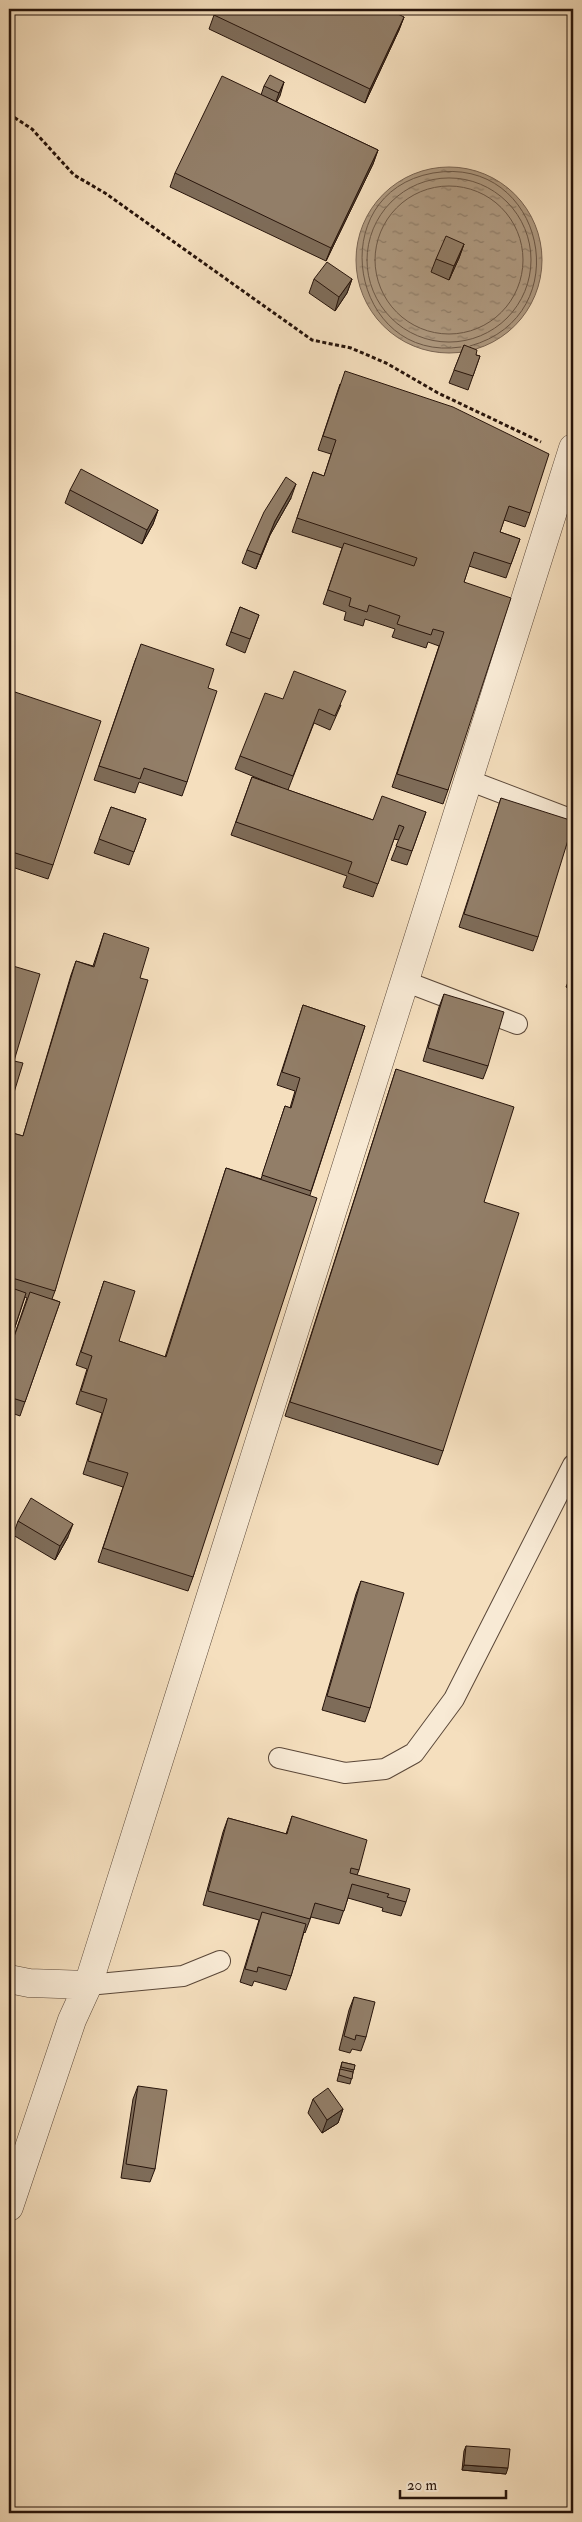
<svg xmlns="http://www.w3.org/2000/svg" width="582" height="2522" viewBox="0 0 582 2522" font-family="'IM FELL Double Pica',serif">
	<style>
		.water { fill: url(#water-ripples); stroke: #796452 }
		.lines { fill: none; stroke-linecap: round; stroke-linejoin: round }
		.shore { stroke: #6b5746; stroke-width: 1 }
		.service-casing { stroke: #5a4738; stroke-width: 22 }
		.minor-casing { stroke: #5a4738; stroke-width: 29 }
		.path { stroke: #27140b; stroke-width: 3; stroke-dasharray: 4 2.5; stroke-linecap: butt }
		.service { stroke: #f8ead5; stroke-width: 20 }
		.minor { stroke: #f8ead5; stroke-width: 28 }
		.wall { fill: #7e6c59; stroke: #27140b }
		.shaded-wall { fill: #665849; stroke: #27140b }
		.building { fill: #927e68; stroke: #27140b }
	</style>
	<defs>
		<pattern id="water-ripples" width="26" height="14" patternUnits="userSpaceOnUse" patternTransform="scale(1.25)"><rect width="26" height="14" fill="#af9a81"/><path d="M2 4q2-2 4 0t4 0M15 11q2-2 4 0t4 0" fill="none" stroke="#8e7c68"/></pattern>
	</defs>
	<rect width="100%" height="100%" fill="#f5dfbe"/>
	<filter id="stains"><feTurbulence type="fractalNoise" baseFrequency=".004" numOctaves="4"/><feColorMatrix values="0 0 0 0 .2 0 0 0 0 .09 0 0 0 0 .02 0 0 0 .5 -.17"/></filter>
	<radialGradient id="worn" r=".72"><stop offset=".6" stop-color="#630" stop-opacity="0"/><stop offset="1" stop-color="#630" stop-opacity=".3"/></radialGradient>
	<path class="water" d="M356 260a93 93 0 1 1 186 0a93 93 0 1 1-186 0Z"/>
	<g class="lines">
		<path class="shore" d="M367 260a82 82 0 1 1 164 0a82 82 0 1 1-164 0Z
			M375 260a74 74 0 1 1 148 0a74 74 0 1 1-148 0Z
			M461,347C350,364 321,193 433,173C544,154 580,316 470,346"/>
		<g class="service-casing">
			<path id="service" d="M468,780L573,820
				M404,981L517,1024
				M279,1758L345,1773L385,1769L414,1753L454,1699L573,1465
				M88,1985L183,1976L220,1961"/>
		</g>
		<g class="minor-casing">
			<path id="minor" d="M9,1979L29,1983L88,1985
				M9,2207L72,2020L88,1985L106,1928L573,448"/>
		</g>
		<path class="path" d="M9,114L32,129L74,175L105,193L312,340L351,348L386,363L438,393L541,442"/>
		<use href="#service" class="service"/>
		<use href="#minor" class="minor"/>
	</g>
	<path class="wall" d="M214,15L404,17L399,30L365,103L209,29Z
		M284,82L276,102L378,150L373,164L326,261L170,187L175,173L261,95L264,86Z
		M464,244L459,258L449,280L431,272L436,259Z
		M314,279H352L347,293L335,311L309,293Z
		M464,345L476,355L480,356L468,390L449,383Z
		M340,384L530,513L525,527L504,520L500,532L520,539L506,578L469,566L464,582L448,790L443,804L392,787L439,646L428,642L426,648L392,637L395,629L365,619L363,626L344,620L346,612L323,604L342,548L292,532L313,472L324,476L331,454L318,450Z
		M70,490L158,510L153,524L142,544L65,503Z
		M291,498L270,535L256,569L242,563L247,550Z
		M240,607L259,615L245,653L226,645Z
		M136,658L208,688L187,782L182,796L139,782L135,793L94,780Z
		M9,690L53,865L48,879L9,866Z
		M283,699L341,705L330,730L314,723L288,790L373,820L426,812L407,865L391,860L399,840L394,839L373,897L343,887L347,876L231,835L252,777L282,788L235,769L240,756Z
		M501,798L538,937L533,951L459,927Z
		M111,807L146,819L129,865L94,853Z
		M104,933L140,978L55,1291L52,1299L60,1302L20,1416L9,1412V1351L27,1298L25,1297L9,1345V1132L23,1136L71,975L76,961L93,966Z
		M573,970V991L566,987Z
		M444,994L488,1066L483,1079L423,1061L439,1007Z
		M303,1005L365,1026L310,1195L193,1577L188,1591L98,1562L123,1487L83,1474L102,1413L76,1404L87,1369L76,1365L104,1281L119,1341L165,1357L226,1168L261,1179L285,1106L290,1108L295,1091L277,1085Z
		M396,1069L484,1202L443,1451L438,1465L285,1416Z
		M573,1204V1221L568,1218Z
		M18,1521L68,1537L55,1560L13,1535Z
		M361,1581L370,1708L365,1722L322,1710L356,1594Z
		M292,1816L359,1870L357,1875L406,1902L401,1916L382,1911L383,1908L348,1898L339,1924L311,1917L305,1933L304,1932L291,1976L286,1990L254,1981L252,1986L240,1982L259,1920L203,1905L223,1832L228,1818L286,1834Z
		M354,1997L366,2037L361,2051L352,2049L350,2053L339,2050L349,2010Z
		M342,2062L355,2065L350,2084L337,2081Z
		M138,2086L155,2169L150,2182L121,2178L133,2099Z
		M313,2099L343,2109L338,2123L322,2133L308,2113Z
		M466,2446L506,2474L462,2470L464,2451Z"/>
	<path class="shaded-wall" d="M404,17L399,30L365,103L370,89Z
		M284,82L280,96L274,107L279,93Z
		M378,150L373,164L326,261L331,248Z
		M464,244L459,258L449,280L454,266Z
		M352,279L347,293L335,311L339,297Z
		M296,484L291,498L270,535L256,569L261,555L275,521Z
		M158,510L153,524L142,544L147,530Z
		M73,1524L68,1537L55,1560L60,1546Z
		M343,2109L338,2123L322,2133L327,2120Z
		M464,2465L508,2468L506,2474L462,2470Z"/>
	<path class="building" d="M217,9H388L404,17L370,89L214,15Z
		M270,75L284,82L279,93L264,86Z
		M222,76L378,150L331,248L175,173Z
		M446,236L464,244L454,266L436,259Z
		M327,262L352,279L339,297L314,279Z
		M464,345L477,350L476,355L480,356L473,376L454,370Z
		M345,371L453,407L549,454L530,513L509,506L500,532L520,539L511,564L474,552L464,582L511,598L448,790L397,774L444,632L433,629L431,635L397,624L400,616L369,605L367,612L349,606L351,598L328,590L344,543L414,566L417,558L297,518L313,472L324,476L336,440L323,436Z
		M81,469L158,510L147,530L70,490Z
		M286,477L296,484L275,521L261,555L247,550L264,512Z
		M240,607L259,615L250,639L231,632Z
		M141,644L214,669L208,688L217,691L187,782L144,768L140,779L99,766Z
		M294,671L346,691L335,716L319,709L293,776L240,756L265,693L283,699Z
		M9,690L101,721L53,865L9,851Z
		M252,777L373,820L382,796L426,812L412,851L396,846L404,827L399,825L378,884L348,873L352,862L236,822Z
		M501,798L573,821V824L538,937L464,914Z
		M111,807L146,819L134,852L99,839Z
		M104,933L149,948L140,978L148,980L55,1291L9,1277V1132L23,1136L76,961L94,967Z
		M13,966L40,974L14,1061L23,1063L9,1109V979Z
		M444,994L504,1012L488,1066L428,1048Z
		M303,1005L365,1026L311,1191L262,1175L285,1106L291,1108L300,1078L282,1072Z
		M396,1069L514,1107L484,1202L519,1213L443,1451L290,1402Z
		M226,1168L317,1198L193,1577L103,1548L128,1473L88,1461L107,1399L81,1391L92,1356L81,1352L104,1281L135,1291L119,1341L166,1357Z
		M9,1287L26,1293L9,1345Z
		M30,1292L60,1302L25,1402L9,1397V1351Z
		M31,1498L73,1524L60,1546L18,1521Z
		M361,1581L404,1593L370,1708L327,1696Z
		M292,1816L367,1840L359,1870L351,1868L350,1873L410,1889L406,1902L387,1897L389,1894L352,1884L344,1911L315,1903L310,1919L208,1891L228,1818L287,1834Z
		M262,1912L306,1924L291,1976L258,1967L257,1972L245,1969Z
		M354,1997L375,2002L366,2037L356,2035L355,2040L344,2036Z
		M342,2062L355,2065L354,2070L341,2067Z
		M340,2069L353,2072L352,2079L339,2075Z
		M138,2086L167,2090L155,2169L126,2164Z
		M328,2088L343,2109L327,2120L313,2099Z
		M466,2446L510,2449L508,2468L464,2465Z"/>
	<rect width="582" height="2522" fill="none" stroke="#f5dfbe" stroke-width="30"/>
	<rect x="10" y="10" width="562" height="2502" fill="none" stroke="#27140b" stroke-width="2.5"/>
	<rect x="15" y="15" width="552" height="2492" fill="none" stroke="#27140b"/>
	<path d="M400 2490v8h106v-8" fill="none" stroke="#27140b" stroke-width="2.5"/>
	<text x="407" y="2490" font-size="15" fill="#27140b" stroke="#f8ead5" stroke-width="4" paint-order="stroke">20 m</text>
	<rect width="100%" height="100%" filter="url(#stains)"/>
	<rect width="100%" height="100%" fill="url(#worn)"/>
</svg>
